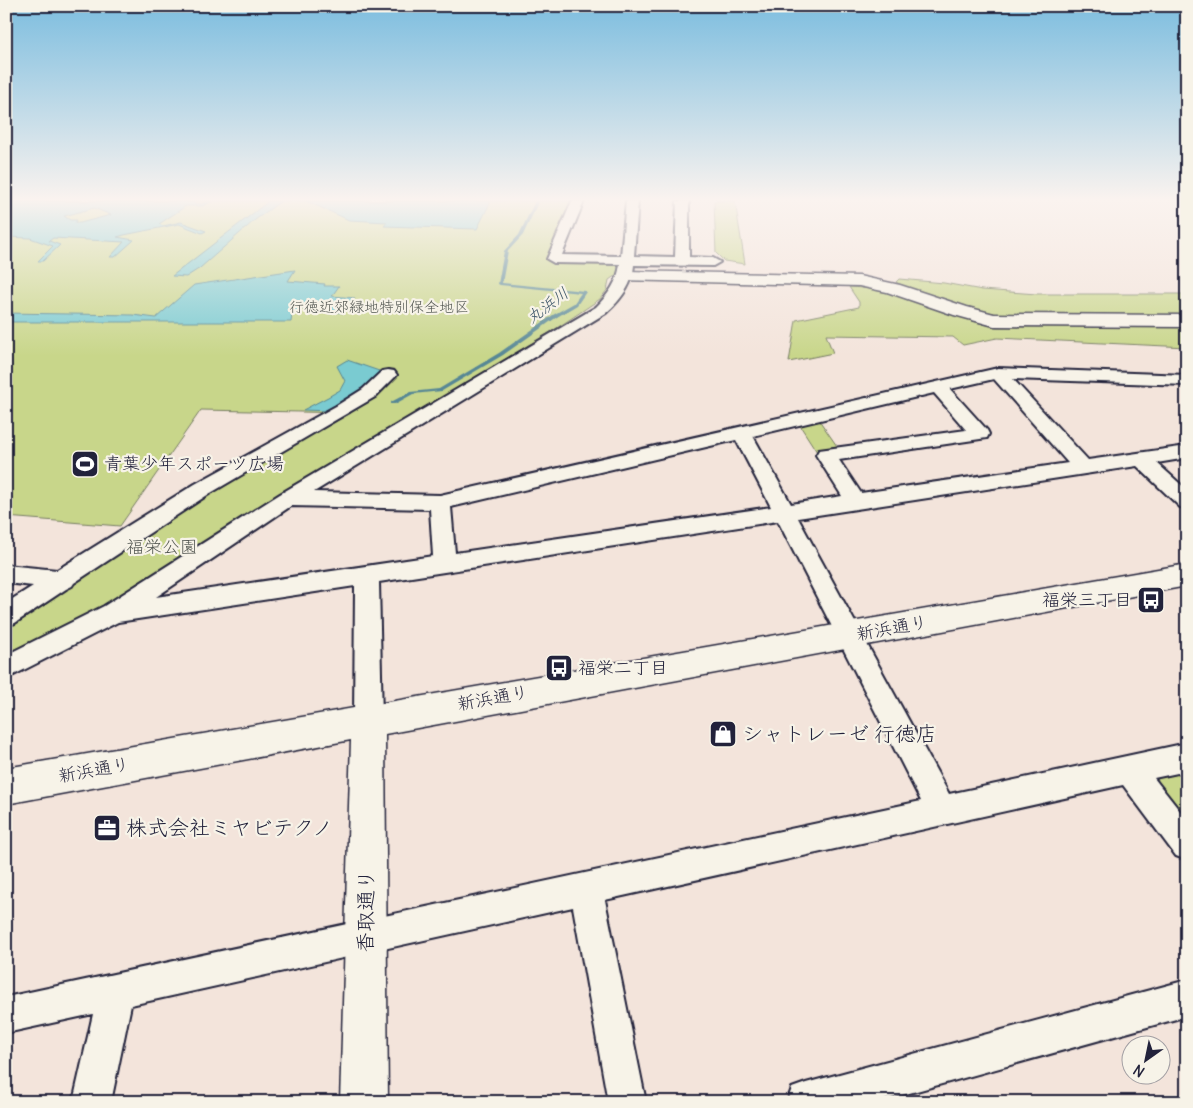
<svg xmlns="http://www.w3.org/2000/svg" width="1193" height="1108" viewBox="0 0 1193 1108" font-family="Delius,'Klee One',sans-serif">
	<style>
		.green { fill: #c8d68a; stroke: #757c62 }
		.water { fill: #7acbd1; stroke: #578795; fill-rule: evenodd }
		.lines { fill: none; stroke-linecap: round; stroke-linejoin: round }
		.stream { fill: #578795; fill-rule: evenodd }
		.minor-casing { stroke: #22223b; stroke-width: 4 }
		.tertiary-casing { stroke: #22223b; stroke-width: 3 }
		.minor { fill: #f7f3e8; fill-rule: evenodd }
		.tertiary { fill: #f7f3e8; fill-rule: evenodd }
		.labels { text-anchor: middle; stroke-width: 4.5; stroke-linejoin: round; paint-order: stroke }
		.far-park-label { font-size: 15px; fill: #545853; stroke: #f7f3e8 }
		.far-water-label { font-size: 16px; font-style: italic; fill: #3c5568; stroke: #f7f3e8 }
		.poi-label { font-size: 18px; fill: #22223b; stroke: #f7f3e8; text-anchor: start }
		.park-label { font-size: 18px; fill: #545853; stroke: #f7f3e8 }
		.street-label { font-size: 18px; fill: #22223b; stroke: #f7f3e8 }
		.near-poi-label { font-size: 21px; fill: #22223b; stroke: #f7f3e8; text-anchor: start }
		.near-street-label { font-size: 21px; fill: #22223b; stroke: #f7f3e8 }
	</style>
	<rect width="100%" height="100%" fill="#f3e4db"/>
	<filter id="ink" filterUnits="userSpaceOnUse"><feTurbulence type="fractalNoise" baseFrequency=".02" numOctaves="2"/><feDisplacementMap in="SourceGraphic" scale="10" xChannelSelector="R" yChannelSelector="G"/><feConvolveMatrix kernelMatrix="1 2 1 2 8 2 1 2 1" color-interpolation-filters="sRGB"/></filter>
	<g filter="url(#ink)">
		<path class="green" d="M6,201H575L550,260L620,262L619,273L609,280L607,290L600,299L554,330L436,401L101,613L6,661V623L207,493L351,413L201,410L120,526L6,517Z
			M714,201H735L745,264L724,261L716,253Z
			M899,279L944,283L982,290L1037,294H1187V315L1104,316L995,313L969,309L903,286L896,282Z
			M849,287C900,289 947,317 997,327L1187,326V347L997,338L963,345L953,337L826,335L833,353L789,362L796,320L859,307V302Z
			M819,420L839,449L817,452L799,424Z
			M1187,772V833L1154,779Z"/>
		<path class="water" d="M6,201H185L200,204L213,201L202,206H186L159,224L163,226L181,222L206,231L202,233L179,224L124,235L117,237L134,240L115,257H110L124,242L53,238L49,241L60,245L43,261H38L53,246L30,238L6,237ZM94,208L111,215L80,223H75L77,220H70L64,216Z
			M269,201H281L255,220L200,268L186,277L172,276Z
			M306,201H491L477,229L384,226L387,222L349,220Z
			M295,270L288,281L325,284L324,286H339L332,296L355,298L344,313L304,309L292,314L291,322H6V313L133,315L156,318L194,285Z
			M347,360L382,372L361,392L331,411L303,410L328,397L340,390L345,381L337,366Z"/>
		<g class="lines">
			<path class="stream" d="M535,201H539L523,235L508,251L502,283L585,291L586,292L577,305L557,317L503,355L442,391L413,394L395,404H391V402L410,392L439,389L499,353L553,315L574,303L581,293L500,285L498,284L504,251L519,235Z"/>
			<g class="minor-casing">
				<path id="minor" d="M572,201H584L562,255L621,256L626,201H638L634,256L675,257L677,201H689V257L713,258L720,262L713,266L634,265C633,284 621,300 606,313L314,492L440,495L998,368L1187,375V385L1013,379L1088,460L1187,446V458L1157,463L1187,490V509L1180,507L1137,466L798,518L949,794L1187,743V771L1154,778L1187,820V860L1176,856L1123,785L605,900L646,1102H608L573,907L131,1005L111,1102H73L93,1014L6,1033V997L921,801L778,521L379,582L382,720L378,729L368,733L358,729L354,720L355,586L118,622L6,679V655L104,606L280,494L596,307C608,295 618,282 620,264L554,263L547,259ZM994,379L1068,463L861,493L839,460L987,438L989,434L987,430L950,389ZM934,393L966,430L819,450L816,455L842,496L791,504L753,436ZM736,440L771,507L455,553L451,507ZM291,506L430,509L433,556L156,597Z
					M388,370L394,371L397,375L375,397L209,494L74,583L72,586L66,589L15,623L6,626V603L33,586L6,583V565L57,570L195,484L336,406L363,389L382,371Z
					M1187,980V1016L877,1102H787L792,1088L806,1083Z"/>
			</g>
			<g class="tertiary-casing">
				<path id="tertiary" d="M626,271L859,276L900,285L967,307L994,314L1187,315V327L994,326L954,315L887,292L859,286L620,280L617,276L620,272Z
					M1187,564V586L385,734L388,1102H340L351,740L6,804V768Z"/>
			</g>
			<use href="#minor" class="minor"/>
			<use href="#tertiary" class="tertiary"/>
		</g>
	</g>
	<linearGradient id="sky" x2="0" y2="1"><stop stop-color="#7cbddf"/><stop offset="0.56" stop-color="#faf3ef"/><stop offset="1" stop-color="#faf3ef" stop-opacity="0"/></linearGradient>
	<rect width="1193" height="356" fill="url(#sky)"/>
	<defs>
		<g id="stadium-square" transform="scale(1.4375)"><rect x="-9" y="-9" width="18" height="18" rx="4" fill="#22223b" stroke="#f7f3e8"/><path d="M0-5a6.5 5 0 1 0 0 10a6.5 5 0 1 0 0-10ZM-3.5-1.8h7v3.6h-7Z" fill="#fff"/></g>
		<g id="bus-square" transform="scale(1.4375)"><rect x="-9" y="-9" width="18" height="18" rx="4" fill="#22223b" stroke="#f7f3e8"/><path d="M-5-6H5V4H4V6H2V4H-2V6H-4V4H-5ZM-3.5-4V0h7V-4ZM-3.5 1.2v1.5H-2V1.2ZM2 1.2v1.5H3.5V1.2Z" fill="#fff"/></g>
		<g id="shop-square" transform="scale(1.4375)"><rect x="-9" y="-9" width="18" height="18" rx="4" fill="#22223b" stroke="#f7f3e8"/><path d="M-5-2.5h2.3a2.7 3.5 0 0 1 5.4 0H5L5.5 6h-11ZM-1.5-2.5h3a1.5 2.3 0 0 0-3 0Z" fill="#fff"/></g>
		<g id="office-square" transform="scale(1.4375)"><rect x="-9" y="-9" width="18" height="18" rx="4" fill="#22223b" stroke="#f7f3e8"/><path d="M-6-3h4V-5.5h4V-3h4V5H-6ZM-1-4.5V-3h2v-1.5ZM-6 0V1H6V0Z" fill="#fff"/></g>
	</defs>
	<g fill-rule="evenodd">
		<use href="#stadium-square" x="85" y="464"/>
		<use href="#bus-square" x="1151" y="600"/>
		<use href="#bus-square" x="559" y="668"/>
		<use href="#shop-square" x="723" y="734"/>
		<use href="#office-square" x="107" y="828"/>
	</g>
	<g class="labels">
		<g class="far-park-label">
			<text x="379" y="312">行徳近郊緑地特別保全地区</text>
		</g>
		<g class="far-water-label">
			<text transform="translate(547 305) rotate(-37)" y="6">丸浜川</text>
		</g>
		<g class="poi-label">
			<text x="104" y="470">青葉少年スポーツ広場</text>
			<text x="1132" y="606" text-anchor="end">福栄三丁目</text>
			<text x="578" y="674">福栄二丁目</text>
		</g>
		<g class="park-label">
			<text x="162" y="553">福栄公園</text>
		</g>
		<g class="street-label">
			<text transform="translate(892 628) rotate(-10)" y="6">新浜通り</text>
			<text transform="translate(493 698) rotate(-10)" y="6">新浜通り</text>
			<text transform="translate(94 770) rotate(-10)" y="6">新浜通り</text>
		</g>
		<g class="near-poi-label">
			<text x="742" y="741">シャトレーゼ 行徳店</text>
			<text x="126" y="835">株式会社ミヤビテクノ</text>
		</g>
		<g class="near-street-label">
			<text transform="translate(366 911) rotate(-89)" y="7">香取通り</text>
		</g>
	</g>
	<rect width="1193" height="1108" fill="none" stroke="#f7f3e8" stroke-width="25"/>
	<rect x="12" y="12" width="1168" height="1083" fill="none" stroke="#22223b" stroke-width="2" filter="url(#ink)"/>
	<g transform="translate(1146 1060) rotate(213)"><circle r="24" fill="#f7f3e8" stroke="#a29fa3"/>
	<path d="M0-4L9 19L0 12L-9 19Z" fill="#22223b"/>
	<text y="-8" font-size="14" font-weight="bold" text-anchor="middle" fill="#22223b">N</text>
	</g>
</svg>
